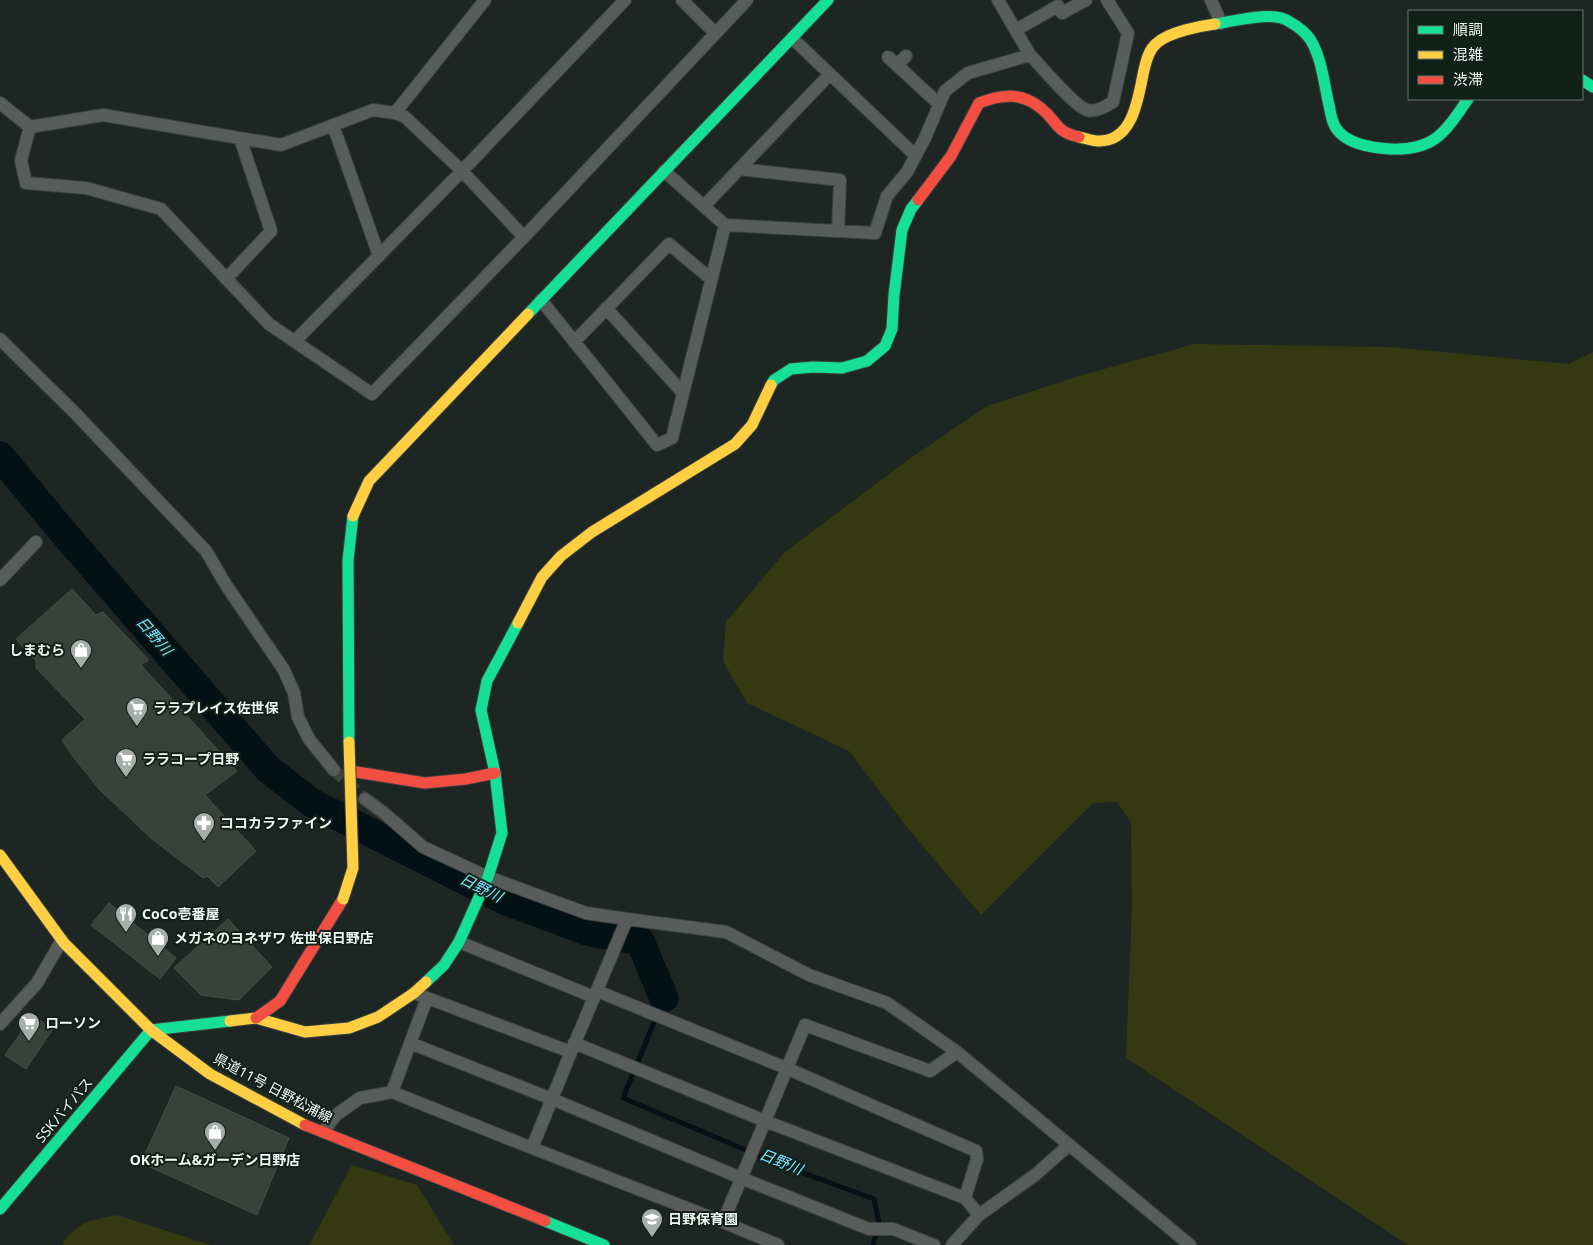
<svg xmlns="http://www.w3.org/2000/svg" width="1593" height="1245" viewBox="0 0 1593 1245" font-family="'Noto Sans','Noto Sans JP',sans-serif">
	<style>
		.green { fill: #343911 }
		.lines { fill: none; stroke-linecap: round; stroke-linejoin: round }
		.stream { stroke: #031014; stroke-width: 5 }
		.river { stroke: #031014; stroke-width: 29 }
		.building { fill: #39423a; stroke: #474c48 }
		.street-tunnel { stroke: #3d4542; stroke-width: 12; stroke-dasharray: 12 6; stroke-linecap: butt }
		.street-casing { stroke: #3a413e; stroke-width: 14 }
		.fast-casing { stroke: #3a413e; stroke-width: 13 }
		.slow-casing { stroke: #3a413e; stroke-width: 13 }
		.jam-casing { stroke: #3a413e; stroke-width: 13 }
		.street { stroke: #585d5b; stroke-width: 12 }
		.fast { stroke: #16e098; stroke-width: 11 }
		.slow { stroke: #ffcf43; stroke-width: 11 }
		.jam { stroke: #f24e42; stroke-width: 11 }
		.slow-bridge-casing { stroke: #3a413e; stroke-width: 13; stroke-linecap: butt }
		.slow-bridge { stroke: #ffcf43; stroke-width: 11 }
		.labels { text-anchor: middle; stroke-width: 4; stroke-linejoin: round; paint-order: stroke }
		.poi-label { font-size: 14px; font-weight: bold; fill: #eef7f2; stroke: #12201a; text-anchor: start }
		.street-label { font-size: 14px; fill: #eef7f2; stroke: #12201a }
		.water-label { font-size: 15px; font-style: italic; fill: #7be4fe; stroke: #12201a }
	</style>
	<rect width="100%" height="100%" fill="#1e2623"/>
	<path class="green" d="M1194,344L1391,347L1568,364L1593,352V1245H1408L1126,1058L1132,905L1131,822L1117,802L1093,803L981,915L910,831L849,751L747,703L723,661L726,622L785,552L905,462L987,406L1079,376Z
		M352,1165L417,1185L454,1245H309Z
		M117,1215L211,1245H62C77,1221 91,1220 117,1215Z"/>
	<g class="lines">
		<path class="stream" d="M664,998L623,1098L779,1164L874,1199L879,1223L873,1245"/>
		<path class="river" d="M0,456L63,532L268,769L312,803L506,901L590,932L640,941L664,998"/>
	</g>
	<path class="building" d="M72,589L96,615L103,612L149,660L141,665L237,771L205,795L256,851L218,887L207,876L203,878L152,839L99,789L71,754L62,740L85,719L36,668V661L16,639Z
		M109,903L176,958L160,979L91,925Z
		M228,919L272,967L239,1000L201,995L174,968Z
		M33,1016L53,1029L26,1069L5,1055Z
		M176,1086L289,1138L257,1215L141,1163Z"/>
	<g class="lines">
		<path class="street-tunnel" d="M334,770L365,799"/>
		<g class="street-casing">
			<path id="street" d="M682,0L715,33
				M998,0L1030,55
				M1211,0L1221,23
				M1016,30L1058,6L1062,13L1086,0
				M792,38L915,155
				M888,57L939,104
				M897,65L906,56
				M0,103L30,127
				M395,113L485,0
				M333,125L379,256
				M739,169L840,180L838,231
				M664,171L725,225L875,233L887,196L907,172L925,138L945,91L968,73L1030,55C1040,65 1076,108 1087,110C1097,112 1104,107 1113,102L1128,33L1107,0
				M704,206L830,74
				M524,237L462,171L405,117L395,113L373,110L281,145L103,115L30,127L21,160L26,183L86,188L161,209L269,324L372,394L524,237L747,0
				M226,279L271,231L240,138
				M541,300L657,445L672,438L725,225
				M606,308L683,393
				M0,339L75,413L206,551L226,585L284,670L294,693L298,717L309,739L334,770
				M295,341L462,171L625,0
				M574,342L669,244L711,279
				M0,580L36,542
				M365,799L384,813L423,847L488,877L586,913L627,919L726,932L809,975L887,1003L957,1052L1190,1245
				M627,919L571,1052L532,1148L723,1222L778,1245
				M459,942L594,997
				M597,991L786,1068L976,1151L977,1159L965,1198
				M414,993L571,1052
				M0,1024L37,983L62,940
				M410,1043L552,1099L741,1178L869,1229H893L934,1245
				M574,1043L765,1121L965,1198L979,1215
				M392,1092L427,998
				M323,1132L336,1115L360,1098L392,1092L532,1148
				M723,1222L805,1025L930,1071L957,1052
				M952,1245L979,1215L1035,1175L1069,1145"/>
		</g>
		<g class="fast-casing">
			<path id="fast" d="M1215,24C1236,21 1272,10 1290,22C1297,26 1305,32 1310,39C1322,58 1324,84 1329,105C1331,114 1332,126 1340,133C1352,145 1374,148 1390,149C1435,151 1445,132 1468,99
				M1582,80L1593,87
				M528,314L828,0
				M771,385L774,380L791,369L813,367L842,368L867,361L885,346L892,329L894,295L902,230L911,209L918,200
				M349,742L348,560L353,516
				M426,982L444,965L459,942L488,877L502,833L495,773L481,710L487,681L518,623
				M0,1209L151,1030L230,1021
				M545,1221L604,1245"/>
		</g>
		<g class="slow-casing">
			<path id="slow" d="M1079,137C1085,138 1092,141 1098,141C1134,142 1138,97 1144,70C1146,61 1149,49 1157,43C1169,32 1200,26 1215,24
				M353,516L369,481L528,314
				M518,623L542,577L561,556L592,532L735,444L752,425L771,385
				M0,855L64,943L151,1030L210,1074L305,1125
				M230,1021L256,1018L305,1032L349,1028L378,1017L414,993L426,982"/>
		</g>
		<g class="jam-casing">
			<path id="jam" d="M918,200L951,156L979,103C1002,94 1022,92 1042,109C1058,122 1054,131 1079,137
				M350,771L425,783L466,779L495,773
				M256,1018L280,1001L343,899
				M305,1125L545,1221"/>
		</g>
		<use href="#street" class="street"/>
		<use href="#fast" class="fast"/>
		<use href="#slow" class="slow"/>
		<use href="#jam" class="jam"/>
		<g class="slow-bridge-casing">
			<path id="slow-bridge" d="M343,899L353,868L349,742"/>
		</g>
		<use href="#slow-bridge" class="slow-bridge"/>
	</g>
	<defs>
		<g id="shop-pin" transform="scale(1.125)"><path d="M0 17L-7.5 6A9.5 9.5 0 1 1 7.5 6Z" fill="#a5aeaa" stroke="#12201a"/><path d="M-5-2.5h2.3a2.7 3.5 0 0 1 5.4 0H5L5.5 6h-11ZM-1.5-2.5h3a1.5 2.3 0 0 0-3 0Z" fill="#fff"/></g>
		<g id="supermarket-pin" transform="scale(1.125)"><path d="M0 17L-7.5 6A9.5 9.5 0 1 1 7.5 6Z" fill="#a5aeaa" stroke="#12201a"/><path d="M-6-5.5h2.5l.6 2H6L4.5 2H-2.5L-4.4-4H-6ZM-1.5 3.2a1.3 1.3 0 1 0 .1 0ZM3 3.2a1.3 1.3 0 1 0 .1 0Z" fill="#fff"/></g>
		<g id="pharmacy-pin" transform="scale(1.125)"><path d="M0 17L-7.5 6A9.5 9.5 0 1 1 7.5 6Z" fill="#a5aeaa" stroke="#12201a"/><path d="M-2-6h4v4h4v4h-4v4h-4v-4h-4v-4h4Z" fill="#fff"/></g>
		<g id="restaurant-pin" transform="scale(1.125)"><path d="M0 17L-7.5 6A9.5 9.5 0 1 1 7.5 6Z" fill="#a5aeaa" stroke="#12201a"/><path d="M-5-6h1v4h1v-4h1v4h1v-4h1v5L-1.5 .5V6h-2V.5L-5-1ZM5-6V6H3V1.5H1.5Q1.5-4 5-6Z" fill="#fff"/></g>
		<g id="school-pin" transform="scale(1.125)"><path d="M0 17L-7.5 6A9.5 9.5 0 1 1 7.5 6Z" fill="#a5aeaa" stroke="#12201a"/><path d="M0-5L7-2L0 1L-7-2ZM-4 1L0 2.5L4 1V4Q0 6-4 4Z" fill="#fff"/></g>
	</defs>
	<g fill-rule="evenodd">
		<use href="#shop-pin" x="81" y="650"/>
		<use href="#supermarket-pin" x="137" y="708"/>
		<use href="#supermarket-pin" x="126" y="759"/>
		<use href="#pharmacy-pin" x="204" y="823"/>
		<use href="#restaurant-pin" x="126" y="914"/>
		<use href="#shop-pin" x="158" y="938"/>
		<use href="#supermarket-pin" x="29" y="1023"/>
		<use href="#shop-pin" x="215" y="1132"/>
		<use href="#school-pin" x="652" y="1219"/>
	</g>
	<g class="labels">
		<g class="poi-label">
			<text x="65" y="655" text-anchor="end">しまむら</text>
			<text x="153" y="713">ララプレイス佐世保</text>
			<text x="142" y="764">ララコープ日野</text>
			<text x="220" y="828">ココカラファイン</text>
			<text x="142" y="919">CoCo壱番屋</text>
			<text x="174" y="943">メガネのヨネザワ 佐世保日野店</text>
			<text x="45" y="1028">ローソン</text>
			<text x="215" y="1165" text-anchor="middle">OKホーム&amp;ガーデン日野店</text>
			<text x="668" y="1224">日野保育園</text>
		</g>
		<g class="street-label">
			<text transform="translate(273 1088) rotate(28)" y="5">県道11号 日野松浦線</text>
			<text transform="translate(64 1110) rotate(-50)" y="5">SSKバイパス</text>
		</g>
		<g class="water-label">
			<text transform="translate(154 636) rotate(49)" y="5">日野川</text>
			<text transform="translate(481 888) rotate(27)" y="5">日野川</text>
			<text transform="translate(781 1162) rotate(22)" y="5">日野川</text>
		</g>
	</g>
	<rect x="1408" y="10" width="175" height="90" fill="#12201a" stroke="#6a7670"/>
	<rect x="1418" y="26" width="25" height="8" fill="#16e098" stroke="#6a7670"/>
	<text x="1453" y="35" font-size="15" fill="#eef7f2">順調</text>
	<rect x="1418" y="51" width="25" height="8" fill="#ffcf43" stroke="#6a7670"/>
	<text x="1453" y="60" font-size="15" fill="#eef7f2">混雑</text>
	<rect x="1418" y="76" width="25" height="8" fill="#f24e42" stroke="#6a7670"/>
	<text x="1453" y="85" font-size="15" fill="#eef7f2">渋滞</text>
</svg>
